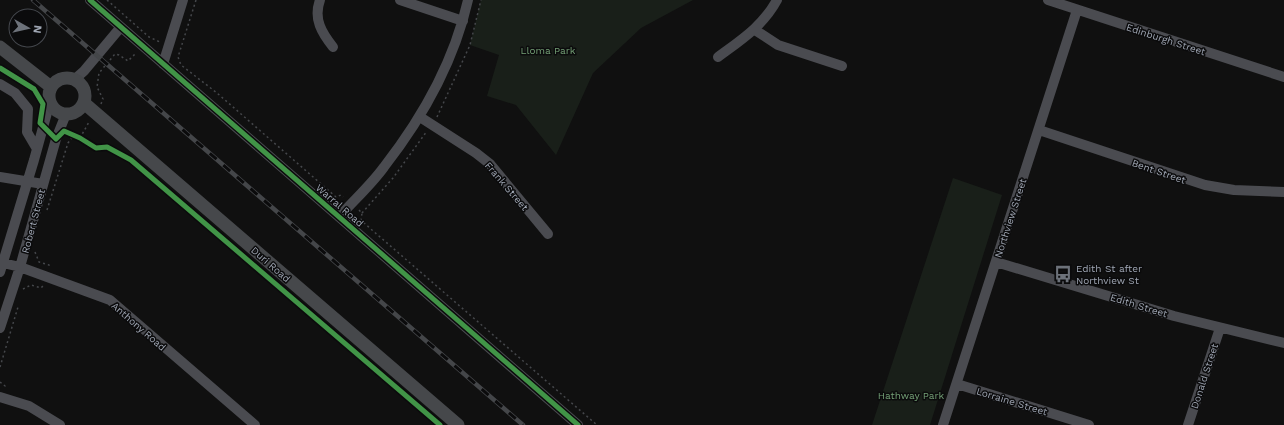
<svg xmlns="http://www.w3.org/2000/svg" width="1284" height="425" viewBox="0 0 1284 425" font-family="'Work Sans',sans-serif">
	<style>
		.green { fill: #191f19 }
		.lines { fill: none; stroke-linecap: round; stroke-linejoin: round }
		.path { stroke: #45474b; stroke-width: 1.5; stroke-dasharray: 2 3; stroke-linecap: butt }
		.minor { stroke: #4a4b50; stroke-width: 10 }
		.major { stroke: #46484b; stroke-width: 13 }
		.rail-casing { stroke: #444649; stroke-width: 4.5 }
		.rail { stroke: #0b0b0c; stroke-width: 3; stroke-dasharray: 9; stroke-linecap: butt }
		.cycleway-casing { stroke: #0b0b0c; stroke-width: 8 }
		.cycleway { stroke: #419447; stroke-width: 5 }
		.labels { text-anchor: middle; stroke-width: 3; stroke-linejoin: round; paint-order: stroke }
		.street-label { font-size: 10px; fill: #9fa6b3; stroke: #0b0b0c }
		.park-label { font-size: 10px; fill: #74a076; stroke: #0b0b0c }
		.poi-label { font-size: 10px; fill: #9fa6b3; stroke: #0b0b0c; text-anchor: start }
	</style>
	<rect width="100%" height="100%" fill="#101010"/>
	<path class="green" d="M481,0H693L641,28L593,73L556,155L516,105L487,96L499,55L470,45Z
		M953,178L1002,195L930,425H872Z"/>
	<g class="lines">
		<path class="path" d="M107,0L149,37L160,42
			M196,0L178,57L181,65L217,93L336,197L341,195L343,197
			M101,104L103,99L97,87L99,73L115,54L119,55L128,61L135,54
			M437,117L470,45L481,0
			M80,138L89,122
			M47,210L68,143L74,135
			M359,210L362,213L361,220L372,230L597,425
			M362,213L393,178L427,131
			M35,252L39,262L49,265L48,268
			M23,289L31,285L41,288L44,285
			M0,367L18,307
			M0,382L5,386L4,389"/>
		<path class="minor" d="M90,0L578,425
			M320,0C313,19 322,33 333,47
			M400,0L463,21
			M1048,0L1284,77
			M755,30L778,45L842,66
			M718,57C741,40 763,26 777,0
			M163,64L183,0
			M75,79L84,71L120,28
			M0,84L15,93L28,109L27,132L37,149
			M420,117L476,153L490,164L548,234
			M1039,130L1205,185L1234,190L1284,192
			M0,177L43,184
			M339,217C354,200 371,185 384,167C423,117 454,62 468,0
			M996,262L1174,316L1284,343
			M3,263L20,267L110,300L255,425
			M0,272L34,160L50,102
			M0,328L20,267L56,139L66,114
			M957,384L1089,425
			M0,397L29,406L60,425
			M943,425L1077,10
			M1188,425L1220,328"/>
		<path class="major" d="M0,47L51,87
			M49 96a18 18 0 1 1 36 0a18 18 0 1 1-36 0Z
			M84,103L458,425"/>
		<g class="rail-casing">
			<path id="rail" d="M33,0L523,425"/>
		</g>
		<use href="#rail" class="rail"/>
		<g class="cycleway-casing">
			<path id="cycleway" d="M90,0L578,425
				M0,68L34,89L43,104L40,123L56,139L64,131L80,138L96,148L107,147L131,160L440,425"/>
		</g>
		<use href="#cycleway" class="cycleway"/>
	</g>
	<defs>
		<g id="bus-bare" transform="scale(1.38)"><path d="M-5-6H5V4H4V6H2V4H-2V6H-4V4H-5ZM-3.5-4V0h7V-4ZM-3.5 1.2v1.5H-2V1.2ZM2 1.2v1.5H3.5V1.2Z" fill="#6d727a" stroke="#0b0b0c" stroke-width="2.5" paint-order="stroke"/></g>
	</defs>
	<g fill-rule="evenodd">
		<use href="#bus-bare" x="1063" y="274"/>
	</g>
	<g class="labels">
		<g class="street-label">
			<text transform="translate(1166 39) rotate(18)" y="4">Edinburgh Street</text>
			<text transform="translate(1159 171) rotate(19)" y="4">Bent Street</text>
			<text transform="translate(507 186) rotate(49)" y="4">Frank Street</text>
			<text transform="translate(340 205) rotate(41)" y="4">Warral Road</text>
			<text transform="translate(1010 218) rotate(-72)" y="4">Northview Street</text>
			<text transform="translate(33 221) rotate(-75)" y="4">Robert Street</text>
			<text transform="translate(271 264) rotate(41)" y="4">Duri Road</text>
			<text transform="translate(1139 305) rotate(17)" y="4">Edith Street</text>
			<text transform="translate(139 326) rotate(41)" y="4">Anthony Road</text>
			<text transform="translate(1204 376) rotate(-72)" y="4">Donald Street</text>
			<text transform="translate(1012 401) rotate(17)" y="4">Lorraine Street</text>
		</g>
		<g class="park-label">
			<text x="548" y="54">Lloma Park</text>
			<text x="911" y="399">Hathway Park</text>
		</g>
		<g class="poi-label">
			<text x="1076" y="272">Edith St after<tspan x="1076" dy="12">Northview St</tspan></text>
		</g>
	</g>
	<g transform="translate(28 28) rotate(98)"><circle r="19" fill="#0b0b0c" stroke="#46494f"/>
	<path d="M0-3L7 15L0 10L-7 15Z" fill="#6d727a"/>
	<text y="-6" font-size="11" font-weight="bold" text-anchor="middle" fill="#9fa6b3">N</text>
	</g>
</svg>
